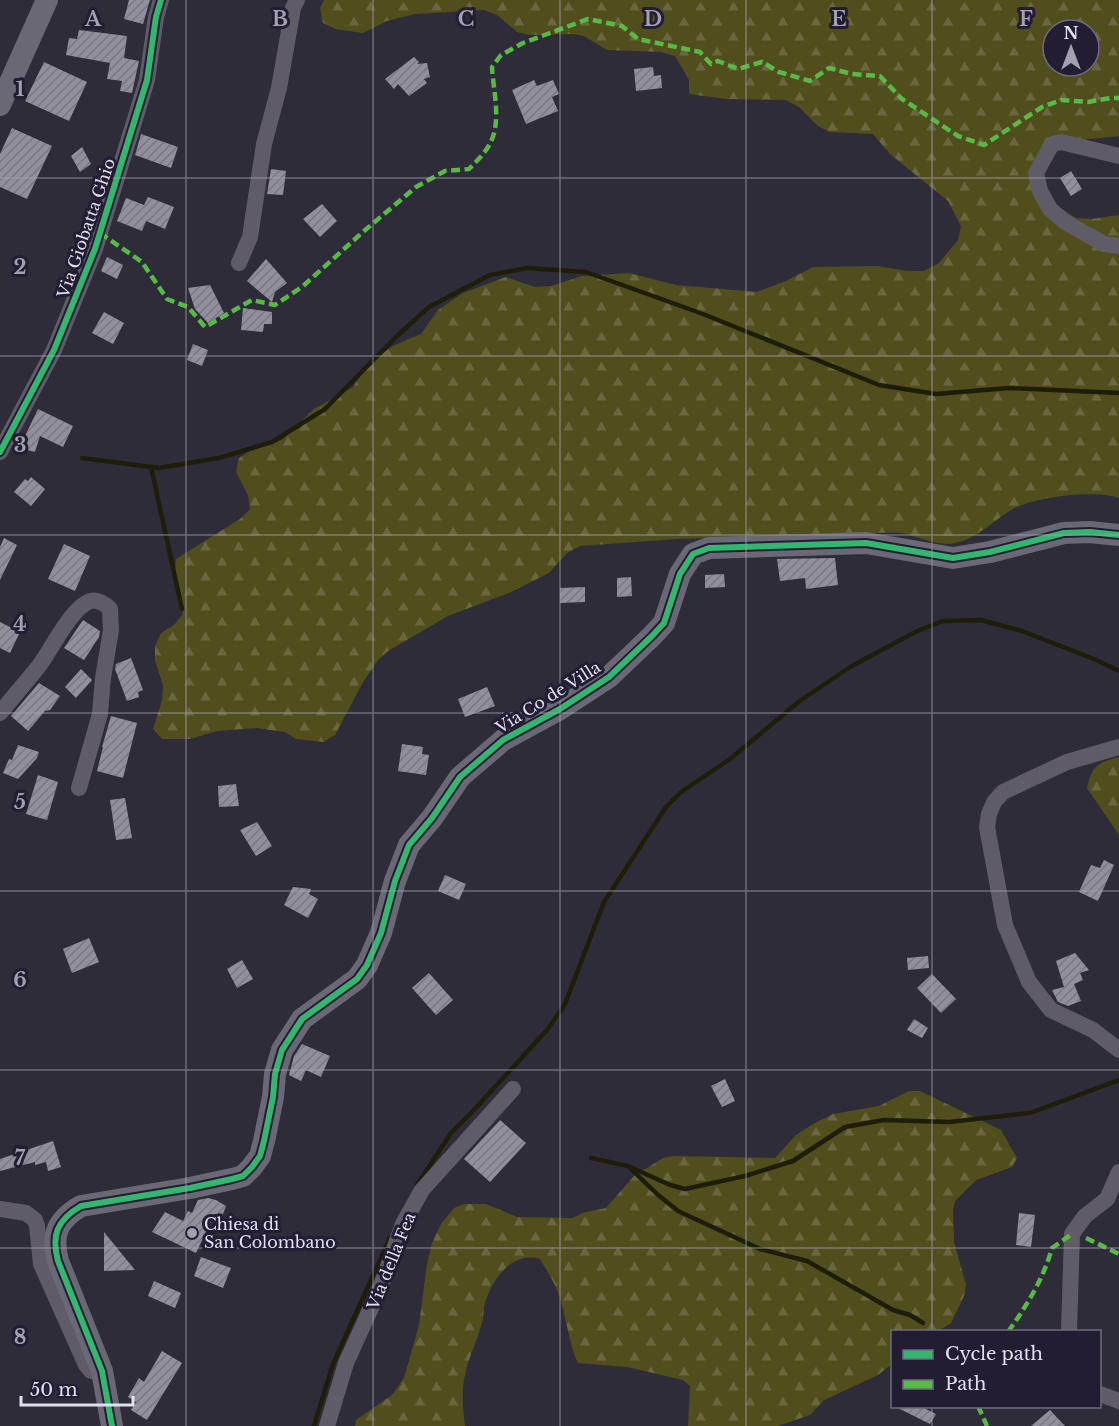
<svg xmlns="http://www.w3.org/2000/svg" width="1119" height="1426" viewBox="0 0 1119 1426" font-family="'Libre Baskerville',serif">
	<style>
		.forest { fill: url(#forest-firs); fill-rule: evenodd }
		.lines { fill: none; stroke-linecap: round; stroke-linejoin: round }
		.stream { stroke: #1e1d09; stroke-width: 4.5 }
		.building { fill: url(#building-hatch) }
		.street { stroke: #5f5c67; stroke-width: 16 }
		.secondary { stroke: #6a6874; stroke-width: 22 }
		.quiet { stroke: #58b947; stroke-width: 4.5; stroke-dasharray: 9 4.5; stroke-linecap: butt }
		.cycleway-casing { stroke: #221d33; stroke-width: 10 }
		.cycleway { stroke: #33b770; stroke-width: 6 }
		.grid { fill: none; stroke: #a3a0af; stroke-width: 1.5; stroke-opacity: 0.55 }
		.poi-dot { fill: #a3a0af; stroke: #221d33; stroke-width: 2 }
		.labels { text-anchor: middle; stroke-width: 6; stroke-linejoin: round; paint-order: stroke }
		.street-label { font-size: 16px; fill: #e2dfee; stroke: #221d33 }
		.poi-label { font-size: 16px; fill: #e2dfee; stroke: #221d33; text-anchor: start }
		.grid-label { font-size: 20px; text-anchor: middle; font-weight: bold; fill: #a3a0af; stroke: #221d33; stroke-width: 6; stroke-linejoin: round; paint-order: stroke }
	</style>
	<defs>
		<pattern id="forest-firs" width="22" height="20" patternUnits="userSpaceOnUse" patternTransform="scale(1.5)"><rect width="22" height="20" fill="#504e1c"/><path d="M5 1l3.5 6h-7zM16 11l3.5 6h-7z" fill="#69673d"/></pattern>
		<pattern id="building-hatch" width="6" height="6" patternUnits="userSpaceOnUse" patternTransform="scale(1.5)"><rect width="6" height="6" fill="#928f9d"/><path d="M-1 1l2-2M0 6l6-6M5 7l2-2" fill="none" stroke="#7b7883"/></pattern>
	</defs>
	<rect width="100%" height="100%" fill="#2f2c39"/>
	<path class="forest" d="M324,0H1119V136L1071,141L1057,147L1041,173L1050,201L1076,218L1092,219L1119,215V498C1095,489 1032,497 1011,510C993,521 976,539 955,543C937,547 919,536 901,533C892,532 882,533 873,533L676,539L580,546L567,553L549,573L511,592L448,616L388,651L378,660L362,684L335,735L323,742L296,739L285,732L257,728L217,731L190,739H162L153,729L162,701L163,686L155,660V646L161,633L174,625L183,614L175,573L176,559L240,519L250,509L248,495L236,472L239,458L252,450L282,440L314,409L353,387L370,362L393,346L421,334L438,310L463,293L506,277L535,287L551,286L582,276L629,273L676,285L757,292L786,281L813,267L877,266L908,271H924L939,263L958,240L961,226L948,201L890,154L873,134L830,132L818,126L799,107L786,100L726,99L689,94V80L675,56L661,52L607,50L584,36L571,34L530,35L517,32L497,15L484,10L415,14L387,21L363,33L335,29L323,23L320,8ZM1053,30H1089V66H1053Z
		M1119,757V835L1087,788C1092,765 1098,763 1119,757Z
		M909,1091H920L1001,1130L1017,1158L1012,1167L976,1180L955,1201L953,1211L954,1242L966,1285L964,1296L951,1323L939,1331L892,1332V1364L878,1375L824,1400L810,1415L778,1426H688L690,1386L683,1380L627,1367L578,1363C570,1347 566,1317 560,1298C556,1284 547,1271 540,1259C512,1251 492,1279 485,1303C483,1311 484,1319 481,1326C477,1342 468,1358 465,1375C461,1391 463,1409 465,1426H355L356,1420L392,1395L404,1378L419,1325L427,1264L432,1243L441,1224L454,1208L464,1204H486L517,1217L573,1218L582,1213L606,1208L634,1176L663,1158L674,1156L775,1158L796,1135L813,1124L833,1114L879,1106Z"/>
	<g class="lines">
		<path class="stream" d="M82,458L159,468L219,458L272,442L325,409L397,336L429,307L490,275L527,268L586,272L703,314L879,385L936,394L1009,388L1119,393
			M151,467L182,609
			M591,1158L628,1166L670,1185L685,1189L745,1176L793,1161L845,1127L884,1120L949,1122L1030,1113L1119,1080
			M631,1169L657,1194L678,1211L760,1249L807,1261L893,1310L910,1315L923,1323
			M417,1185L451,1133L473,1111L547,1030L565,1004L604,902L666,807L680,793L730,759L801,700L850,667L917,631L943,621L981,620L1022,631L1094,659L1119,671
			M314,1426L333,1364L390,1238"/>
	</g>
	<path class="building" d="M129,0H150L143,24L124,19Z
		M79,30L127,36L124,58L139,61L132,93L120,91L122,81L107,79L110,63L66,55L69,38L77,39Z
		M414,57L419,62L417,64L427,63L430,77L424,79L427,83L409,96L398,84L394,89L385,79Z
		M44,62L87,82L69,121L25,101Z
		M653,67L654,76L661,75L662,88L636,91L634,69Z
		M534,80L537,86L553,80L559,94L552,97L558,111L526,124L512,90Z
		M12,128L52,146L27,199L0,187V154Z
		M141,134L178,147L171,168L135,155Z
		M82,147L91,164L80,172L71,156Z
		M271,169L286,171L283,195L267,194Z
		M1071,171L1082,189L1071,196L1060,178Z
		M148,197L174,207L165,229L146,221L142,231L117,221L126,198L144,205Z
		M322,204L337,221L320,237L303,219Z
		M107,257L123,265L117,279L101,271Z
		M266,259L287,283L275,292L272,302L247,281Z
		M210,285L224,313L208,323L195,309L188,288Z
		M243,308L272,312V324H264L263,332L241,330Z
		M104,312L124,323L113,344L92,333Z
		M193,344L208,350L202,366L187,360Z
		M38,409L73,426L63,447L40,436L35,452L15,447L22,434L25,436Z
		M31,477L45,489L31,506L14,492L25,479L28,481Z
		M4,538L17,545L0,580V547Z
		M64,544L90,556L75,591L48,579Z
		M835,558L838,585L806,589L805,578L780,581L777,559Z
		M724,574L725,587L705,588V575Z
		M631,577L632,596L617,597V578Z
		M585,587V602L560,603V588Z
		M83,620L100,631L99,637L84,660L64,648Z
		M0,622L20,632L10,653L0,648Z
		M131,658L143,690L138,692L139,697L127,701L115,669L116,664Z
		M81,669L92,680L76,698L65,687Z
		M39,683L60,696L50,710L45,711L28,731L11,716Z
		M487,687L495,706L465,717L458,699Z
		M111,716L137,723L123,778L97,771L103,747H102Z
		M402,744L423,747L422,754L429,755L426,775L398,771Z
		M18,745L39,752L37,758L18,779L3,773L9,759L12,760Z
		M38,775L58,782L47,820L26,814Z
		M236,784L239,806L219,807L218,786Z
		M125,798L132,838L116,840L110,800Z
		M257,822L272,846L256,856L240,830Z
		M1104,860L1114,865L1098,901L1079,892L1091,865L1100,868Z
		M445,875L466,884L459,900L438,891Z
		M293,887L311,889L309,894L318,899L308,918L284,905Z
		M89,938L99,962L72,973L63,949Z
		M1075,953L1089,970L1080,973L1083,980L1074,984L1081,1001L1068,1006L1058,1002L1052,990L1064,987L1056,961Z
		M928,956L929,968L908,970L907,958Z
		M242,960L253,979L237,988L227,969Z
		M429,973L453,1000L436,1015L412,988Z
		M932,974L956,999L941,1013L917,988Z
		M914,1019L928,1028L922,1038L907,1030Z
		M302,1044L330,1056L321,1077L306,1070L301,1081L289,1075L294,1056Z
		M725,1079L735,1101L722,1107L711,1086Z
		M500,1120L526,1143L490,1182L464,1159Z
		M53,1141L61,1167L48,1171L46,1162L35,1165V1162L0,1171V1159Z
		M208,1198L216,1200L226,1206L219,1224L212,1219L196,1253L152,1232L165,1212L183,1221L188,1211L192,1213L198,1200Z
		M1019,1213L1035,1215L1031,1247L1016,1245Z
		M104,1232L135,1270L104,1271Z
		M201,1257L231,1268L223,1288L194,1276Z
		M154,1281L181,1293L175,1308L148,1296Z
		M162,1351L182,1363L147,1420L131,1410L136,1402L128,1397L139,1378L144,1382Z
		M896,1407H922L936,1414L930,1424Z
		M1050,1410L1065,1426H1031Z"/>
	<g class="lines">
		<path class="street" d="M1119,156L1061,142L1052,144L1036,173L1040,191L1050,209L1065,222L1104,244L1119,246
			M239,263L250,237L264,144L279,88L293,8L297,0
			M0,452L54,350L95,249L147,80L156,17L161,0
			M0,713C13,697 26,682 39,666C51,650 71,608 90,601C98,599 105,604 110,609L111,630L103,678L100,714L79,788
			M1119,747L1067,762L1003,792L994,802L989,814L987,827L1005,925L1029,982L1051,1010L1093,1030L1119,1050
			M0,1209L26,1213L35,1220L37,1226L41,1264L86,1365L91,1371H102
			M1069,1332L1072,1234L1085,1216L1107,1199L1119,1172
			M1100,1394L1119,1401
			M327,1426L346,1363L381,1286L403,1224L422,1190L513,1089"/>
		<path class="secondary" d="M0,105L47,0
			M112,1426L102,1371L58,1261C51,1235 57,1220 81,1206L190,1188L232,1179L243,1176L252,1167L260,1156L264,1141L273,1097L275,1074L282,1050L302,1019L357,979L367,965L381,933L395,881L409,845L432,818L460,777L503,740L560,709L609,677L652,636L664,623L680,574L693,554L709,548L866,543L953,558L990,552L1064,533L1090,532L1119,535"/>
		<path class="quiet" d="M100,233L142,262L167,299L188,307L205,327L252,300L275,305L302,287L364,231L416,187L445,171L469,169C476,162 483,155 488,147C503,124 493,91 492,67L501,55L523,43L588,19L622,26L638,39L700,52L711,64L718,61L738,69L762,62L779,72L810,81L829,68L852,74L880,76L902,99L958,136L984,145L1042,107L1061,100L1088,102L1111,98H1119
			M1086,1238L1119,1254
			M1008,1332C1027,1305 1043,1280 1052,1248L1072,1234
			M978,1406L987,1426"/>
		<g class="cycleway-casing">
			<path id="cycleway" d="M0,452L54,350L95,249L147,80L156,17L161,0
				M112,1426L102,1371L58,1261C51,1235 57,1220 81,1206L190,1188L232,1179L243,1176L252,1167L260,1156L264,1141L273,1097L275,1074L282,1050L302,1019L357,979L367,965L381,933L395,881L409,845L432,818L460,777L503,740L560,709L609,677L652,636L664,623L680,574L693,554L709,548L866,543L953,558L990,552L1064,533L1090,532L1119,535"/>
		</g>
		<use href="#cycleway" class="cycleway"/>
	</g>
	<path class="grid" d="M186,0V1426M373,0V1426M560,0V1426M746,0V1426M932,0V1332M0,178H1119M0,356H1119M0,535H1119M0,713H1119M0,891H1119M0,1070H1119M0,1248H1119M932,1406V1426"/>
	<circle class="poi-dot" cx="192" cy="1233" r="6"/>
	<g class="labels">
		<g class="street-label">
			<text transform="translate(86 228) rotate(-71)" y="6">Via Giobatta Ghio</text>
			<text transform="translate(548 697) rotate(-32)" y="6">Via Co de Villa</text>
			<text transform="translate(391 1261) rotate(-68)" y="6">Via della Fea</text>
		</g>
		<g class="poi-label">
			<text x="204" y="1230">Chiesa di<tspan x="204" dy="18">San Colombano</tspan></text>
		</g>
	</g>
	<g class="grid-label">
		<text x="93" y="26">A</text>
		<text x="280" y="26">B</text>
		<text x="466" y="26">C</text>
		<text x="653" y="26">D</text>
		<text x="839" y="26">E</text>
		<text x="1026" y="26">F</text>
		<text x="20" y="96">1</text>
		<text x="20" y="274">2</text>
		<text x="20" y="452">3</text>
		<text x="20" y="631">4</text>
		<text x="20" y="809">5</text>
		<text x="20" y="987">6</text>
		<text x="20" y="1165">7</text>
		<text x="20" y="1344">8</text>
	</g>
	<rect x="891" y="1330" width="210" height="78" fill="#221d33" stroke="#6f6b7e" stroke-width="1.5"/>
	<rect x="903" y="1350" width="30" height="9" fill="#33b770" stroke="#6f6b7e" stroke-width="1.5"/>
	<text x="945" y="1360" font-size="18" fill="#e2dfee">Cycle path</text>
	<rect x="903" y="1380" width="30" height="9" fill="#58b947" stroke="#6f6b7e" stroke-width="1.5"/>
	<text x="945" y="1390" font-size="18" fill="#e2dfee">Path</text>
	<g transform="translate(1071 48)"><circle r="28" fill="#221d33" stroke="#6f6b7e" stroke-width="1.5"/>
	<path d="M0-4.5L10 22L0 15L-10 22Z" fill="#a3a0af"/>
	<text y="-9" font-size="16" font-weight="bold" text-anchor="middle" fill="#e2dfee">N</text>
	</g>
	<path d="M21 1396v9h112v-9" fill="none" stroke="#e2dfee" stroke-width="3"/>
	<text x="30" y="1396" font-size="18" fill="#e2dfee" stroke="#221d33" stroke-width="4.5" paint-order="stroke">50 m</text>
</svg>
